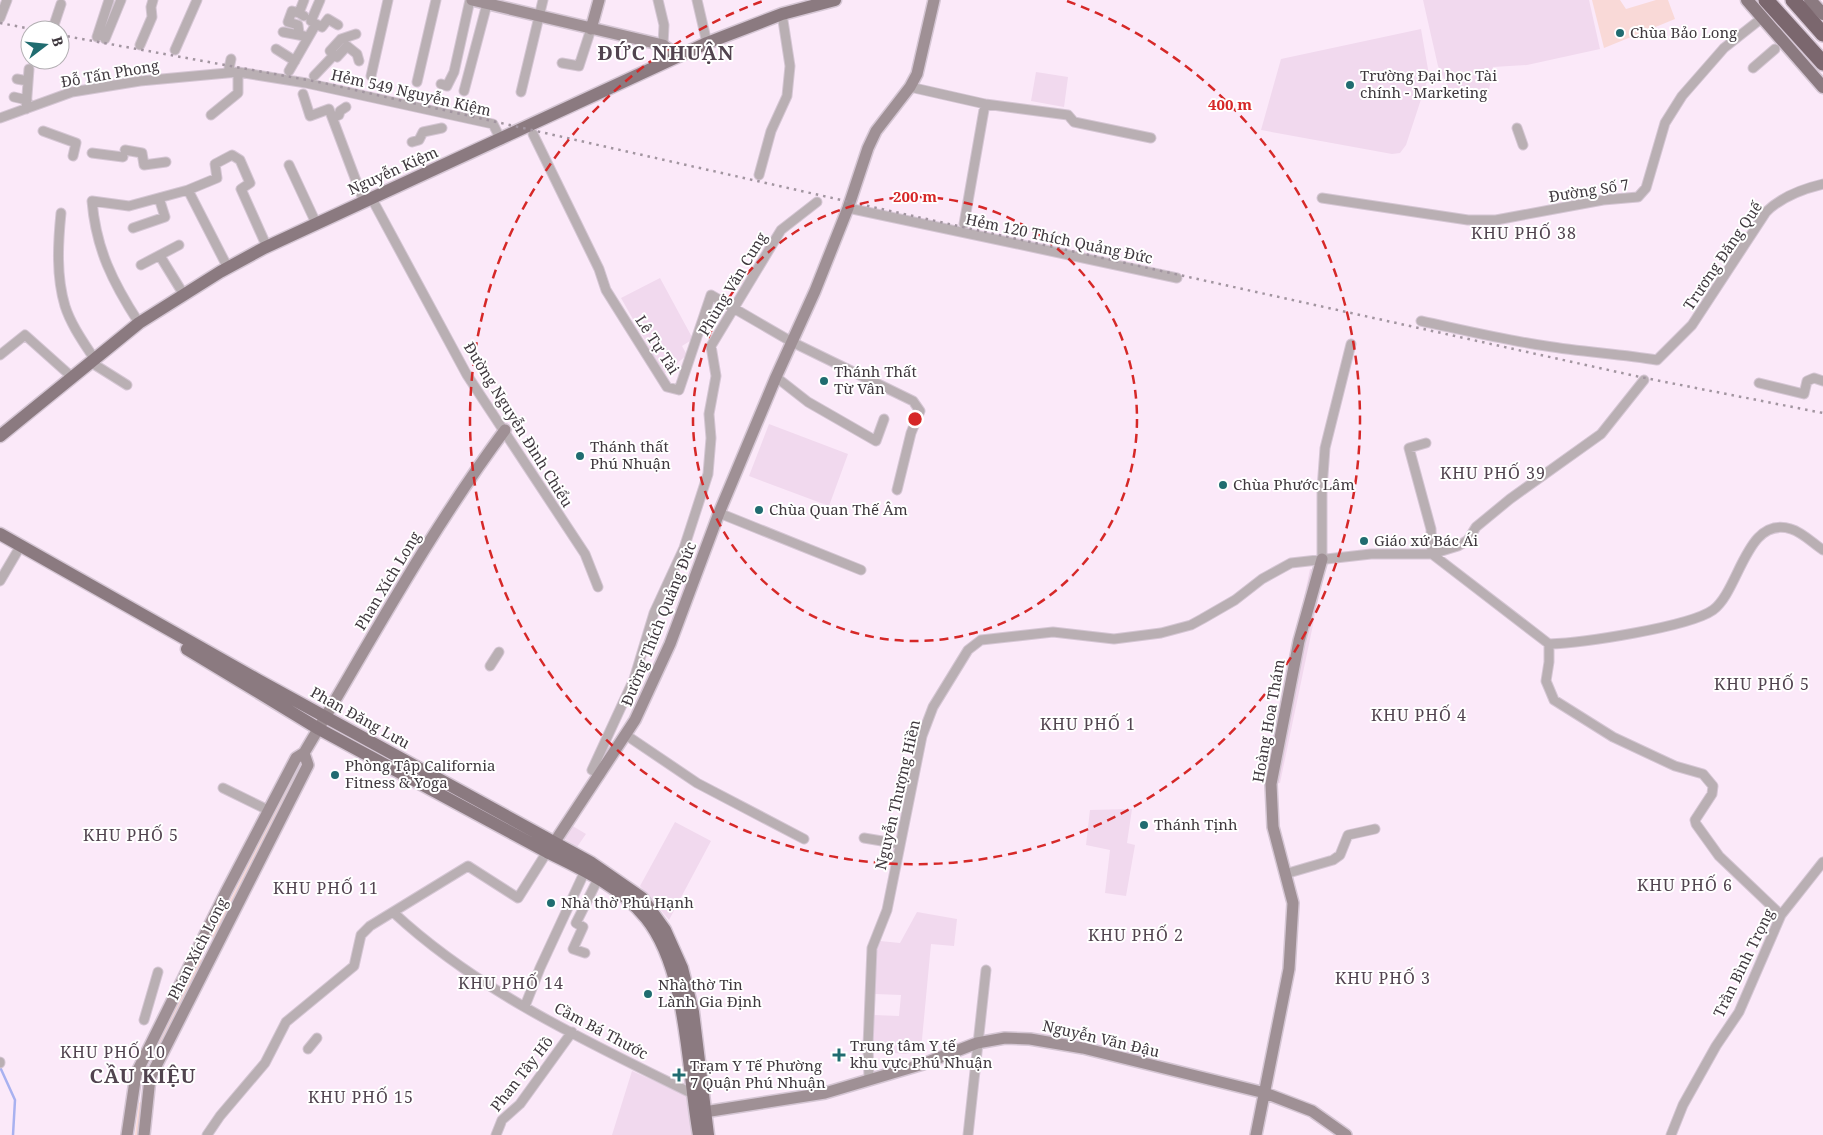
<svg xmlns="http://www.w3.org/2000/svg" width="1823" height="1135" viewBox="0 0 1823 1135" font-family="'Noto Serif',serif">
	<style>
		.built { fill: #f1d9ee }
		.green { fill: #f9d9d7 }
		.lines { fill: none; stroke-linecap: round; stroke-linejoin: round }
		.stream { stroke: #a8b1f0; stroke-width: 2.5 }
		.street-casing { stroke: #d5c6d4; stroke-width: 11 }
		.secondary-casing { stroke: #d5c6d4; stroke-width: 14 }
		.primary-casing { stroke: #d5c6d4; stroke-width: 15 }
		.highway-casing { stroke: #d5c6d4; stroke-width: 18 }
		.street { stroke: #b9afb3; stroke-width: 9 }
		.secondary { stroke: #9f9095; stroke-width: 11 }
		.primary { stroke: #8b7a80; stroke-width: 12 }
		.highway { stroke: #7b676e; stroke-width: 15 }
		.rail { stroke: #a295a0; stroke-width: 2.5; stroke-dasharray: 2.5 5; stroke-linecap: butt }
		.ring { fill: none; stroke: #d62828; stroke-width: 2.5; stroke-dasharray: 9 6 }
		.poi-dot { fill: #206c70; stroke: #fff; stroke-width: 2 }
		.labels { text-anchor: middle; stroke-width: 4; stroke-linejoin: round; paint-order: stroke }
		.poi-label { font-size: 15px; fill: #3f383e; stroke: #fff; text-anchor: start }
		.street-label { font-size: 15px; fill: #3f383e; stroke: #fff }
		.neighbourhood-label { font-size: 16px; letter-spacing: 1px; fill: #51434f; stroke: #fff }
		.district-label { font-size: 20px; font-weight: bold; letter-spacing: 1px; fill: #51434f; stroke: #fff }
		.centre { fill: #d62828; stroke: #fff; stroke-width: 2.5 }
		.ring-label { font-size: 15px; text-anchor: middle; font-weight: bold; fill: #d62828; stroke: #fff; stroke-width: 4; stroke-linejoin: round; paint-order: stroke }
	</style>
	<rect width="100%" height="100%" fill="#fbe9f9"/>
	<path class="built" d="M1423,0H1589L1600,49L1527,65L1493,67L1487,102L1450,91L1438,66Z
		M1421,29L1429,75L1406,145L1400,153L1392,154L1261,130L1281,59Z
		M1036,72L1068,77L1064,107L1031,101Z
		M660,278L693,339L682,346L687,355L664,374L621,298Z
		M769,424L848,454L829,506L749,476Z
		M1310,569L1324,572L1280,783L1265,781Z
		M1132,809L1127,843L1135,845L1126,896L1105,893L1110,850L1086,845L1090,810Z
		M675,822L711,841L669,920L640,886Z
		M571,825L586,834L577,847L563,838Z
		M917,912L957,919L954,946L931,944L921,1050L906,1054L872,1051L874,1015L899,1016L901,995L875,994L876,951L880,941L900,943Z
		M632,1071L686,1095L692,1135H612Z"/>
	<path class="green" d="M1592,0H1620L1626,9L1656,0H1668L1675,19L1604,48Z
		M305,761L215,940L213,939L212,936L300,762Z
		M204,959L158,1052L156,1048L200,960Z
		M142,1101L141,1135H135L139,1103Z"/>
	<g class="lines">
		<path class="stream" d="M0,1067L15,1100L13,1135"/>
		<g class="street-casing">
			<path id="street" d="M658,0L664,25L663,45
				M697,0L707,43
				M304,16L299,13L304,0
				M0,18L7,0
				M316,24L322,27L328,19L338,25
				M53,28L61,4
				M283,32L304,36
				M299,33L298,25L288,22L292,11L299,13
				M97,37L109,0
				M105,39L121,0
				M140,45L152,17L151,7L153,0
				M276,49L295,61
				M175,50L197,0
				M334,55L330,51L341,39L356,34
				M562,63L579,66L591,29
				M1753,68L1775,49
				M289,71L316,24L311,21L320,0
				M228,73L231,59
				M314,76L334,55L337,57L347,46L357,54L359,61
				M371,76L388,0
				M17,79L28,81
				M417,82L436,0
				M441,84L447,86L454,72L470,0
				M910,87L985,104L1068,115L1074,122L1151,138
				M464,91L487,4
				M521,92L543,0
				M303,94L310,116L329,109L364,202
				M14,97L27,100
				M26,109L29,69
				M211,115L238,93V72
				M334,117L339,115L340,111L346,107
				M0,118L72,92L140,81L238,72L306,83L493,124L501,140
				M1517,128L1523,145
				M43,131L76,143L73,156
				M533,134L599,269L606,290L667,387L679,390L711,295L792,342L913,401L920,411L911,433L897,490
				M412,142L419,140L423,132L442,128
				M125,150L142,153L144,165L166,162
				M92,153L123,157
				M289,165L316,223
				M759,175L771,131L787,96L790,66L782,14
				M188,190L228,268
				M1322,198L1468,220H1496L1603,200L1638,197L1646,188L1665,123L1682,96L1724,48L1762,18
				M372,199L467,375L585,554L598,587
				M848,208L1177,278
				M61,213C58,243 56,276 65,306C71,325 84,343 95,360
				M964,224L985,104
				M133,228L165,217L159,198
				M160,256L184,295
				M141,265L179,245
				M1421,321C1463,330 1504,340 1546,346C1583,352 1620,354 1657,360L1692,325L1766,212C1781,197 1802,189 1823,184
				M139,323C113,283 96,249 92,201L129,206L188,190L217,178L215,164L232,155L240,160L250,183L241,189L267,247
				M0,355L25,335L72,377
				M92,363L127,385
				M776,377L808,402L876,441L884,419
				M1759,383L1804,394L1807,381L1814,378L1823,381
				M1426,443L1409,448L1431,529L1432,554L1458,546L1468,540L1476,527L1510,499L1601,434L1644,380
				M719,513L861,570
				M1322,559V489L1325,448L1351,344
				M0,581L17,552
				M1549,644V662L1546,681L1554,700L1613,737L1675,766L1703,774L1713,786L1712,794L1695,820L1696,824L1719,856L1781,915
				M1549,644C1582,643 1689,627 1713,610C1740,590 1746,515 1791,529C1802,532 1814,544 1823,550
				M490,666L499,652
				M626,735L697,783L804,839
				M600,775L592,770L634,679L654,613L684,548L708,474L711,438L709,414L716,376L711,346L781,230L817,202
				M223,788L268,810
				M864,838L900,844
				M1285,874L1333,860L1340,855L1348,835L1375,829
				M394,913C479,992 588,1042 691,1093L697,1092
				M585,953L573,949L583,927L576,923L598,879
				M525,1006L540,968L585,871
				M144,1020L158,972
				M308,1049L317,1038
				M0,1062V1063
				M869,1079L868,1046L872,948L887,910L922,736L933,707L968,650L981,640L1053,632L1114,639L1161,633L1191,625L1202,619L1235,600L1262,579L1291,563L1371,554H1432L1549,644
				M207,1135L220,1116L265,1063L286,1022L354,966L361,935L370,926L468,866L518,898L547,852
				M496,1135L502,1120L520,1104L572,1032
				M968,1135L986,970
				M1671,1135L1683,1105L1716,1046L1739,1012L1781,915L1823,862"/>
		</g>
		<g class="secondary-casing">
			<path id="secondary" d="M472,0L663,45L678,56
				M591,29L599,0
				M554,843L635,720L670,644L719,513L776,377L815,291L848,208L868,148L876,131L910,87L917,74L934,0
				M150,1078L308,765L304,753
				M698,1113L825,1093L923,1064L977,1043L1005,1038L1030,1039L1083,1048L1265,1093L1312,1111L1346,1135
				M127,1135L136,1074L226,892L296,758L304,753C369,644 429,532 505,430
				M144,1135L150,1078L148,1073
				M1256,1135L1289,969L1293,903L1273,827L1271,784L1299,641L1322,559"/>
		</g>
		<g class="primary-casing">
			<path id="primary" d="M1747,0L1823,87
				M1810,0L1823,14
				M0,436L139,323L220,272L264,248L707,43L782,14L835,0
				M0,534L258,680L590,862L642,898L665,930L682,968L693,1012L708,1135
				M187,649L319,729L547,852C582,869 621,887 646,918C688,970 687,1070 699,1135"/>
		</g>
		<g class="highway-casing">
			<path id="highway" d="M1766,0L1823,63
				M1793,0L1823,34"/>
		</g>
		<use href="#street" class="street"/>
		<use href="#secondary" class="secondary"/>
		<use href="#primary" class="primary"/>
		<use href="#highway" class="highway"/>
		<path class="rail" d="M0,23L37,30
			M60,35L324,83L850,202L1640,377L1823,413"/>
	</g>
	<g class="ring">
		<circle cx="915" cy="419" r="222"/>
		<path d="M1067 1A445 445 0 1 1 763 1"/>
	</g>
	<g class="poi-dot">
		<circle cx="1620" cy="33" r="5"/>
		<circle cx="1350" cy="85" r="5"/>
		<circle cx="824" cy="381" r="5"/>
		<circle cx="580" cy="456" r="5"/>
		<circle cx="1223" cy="485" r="5"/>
		<circle cx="759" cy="510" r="5"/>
		<circle cx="1364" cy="541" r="5"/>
		<circle cx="335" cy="775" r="5"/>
		<circle cx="1144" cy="825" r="5"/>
		<circle cx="551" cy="903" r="5"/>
		<circle cx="648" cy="994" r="5"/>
		<path d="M836.5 1047.5h5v5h5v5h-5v5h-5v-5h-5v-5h5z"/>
		<path d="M676.5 1067.5h5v5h5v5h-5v5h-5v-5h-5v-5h5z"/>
	</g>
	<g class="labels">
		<g class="poi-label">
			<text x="1630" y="38">Chùa Bảo Long</text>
			<text x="1360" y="81">Trường Đại học Tài<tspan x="1360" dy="17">chính - Marketing</tspan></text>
			<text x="834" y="377">Thánh Thất<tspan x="834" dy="17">Từ Vân</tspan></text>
			<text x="590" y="452">Thánh thất<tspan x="590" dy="17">Phú Nhuận</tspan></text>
			<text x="1233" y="490">Chùa Phước Lâm</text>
			<text x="769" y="515">Chùa Quan Thế Âm</text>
			<text x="1374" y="546">Giáo xứ Bác Ái</text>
			<text x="345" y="771">Phòng Tập California<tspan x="345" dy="17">Fitness &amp; Yoga</tspan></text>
			<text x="1154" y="830">Thánh Tịnh</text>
			<text x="561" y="908">Nhà thờ Phú Hạnh</text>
			<text x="658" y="990">Nhà thờ Tin<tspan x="658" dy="17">Lành Gia Định</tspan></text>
			<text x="850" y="1051">Trung tâm Y tế<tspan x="850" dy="17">khu vực Phú Nhuận</tspan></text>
			<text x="690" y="1071">Trạm Y Tế Phường<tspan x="690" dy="17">7 Quận Phú Nhuận</tspan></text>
		</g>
		<g class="street-label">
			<text transform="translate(110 74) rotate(-10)" y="5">Đỗ Tấn Phong</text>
			<text transform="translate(411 93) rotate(13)" y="5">Hẻm 549 Nguyễn Kiệm</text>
			<text transform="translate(393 171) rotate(-24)" y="5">Nguyễn Kiệm</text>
			<text transform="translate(1589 191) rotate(-9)" y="5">Đường Số 7</text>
			<text transform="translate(1059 239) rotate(12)" y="5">Hẻm 120 Thích Quảng Đức</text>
			<text transform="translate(1723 256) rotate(-56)" y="5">Trương Đăng Quế</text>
			<text transform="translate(733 284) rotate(-59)" y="5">Phùng Văn Cung</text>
			<text transform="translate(657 345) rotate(57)" y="5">Lê Tự Tài</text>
			<text transform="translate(518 425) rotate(58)" y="5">Đường Nguyễn Đình Chiểu</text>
			<text transform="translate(388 581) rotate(-59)" y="5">Phan Xích Long</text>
			<text transform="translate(659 624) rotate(-68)" y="5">Đường Thích Quảng Đức</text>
			<text transform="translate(360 718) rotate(29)" y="5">Phan Đăng Lưu</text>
			<text transform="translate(1269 721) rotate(-80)" y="5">Hoàng Hoa Thám</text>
			<text transform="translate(898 795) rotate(-77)" y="5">Nguyễn Thượng Hiền</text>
			<text transform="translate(198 949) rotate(-63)" y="5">Phan Xích Long</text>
			<text transform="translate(1744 963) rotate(-64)" y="5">Trần Bình Trọng</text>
			<text transform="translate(601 1031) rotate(28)" y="5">Cầm Bá Thước</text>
			<text transform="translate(1101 1039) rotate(13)" y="5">Nguyễn Văn Đậu</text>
			<text transform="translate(522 1074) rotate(-52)" y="5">Phan Tây Hồ</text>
		</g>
		<g class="neighbourhood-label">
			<text x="1524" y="239">KHU PHỐ 38</text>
			<text x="1493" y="479">KHU PHỐ 39</text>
			<text x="1762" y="690">KHU PHỐ 5</text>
			<text x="1419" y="721">KHU PHỐ 4</text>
			<text x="1088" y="730">KHU PHỐ 1</text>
			<text x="131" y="841">KHU PHỐ 5</text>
			<text x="1685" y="891">KHU PHỐ 6</text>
			<text x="326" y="894">KHU PHỐ 11</text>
			<text x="1136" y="941">KHU PHỐ 2</text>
			<text x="1383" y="984">KHU PHỐ 3</text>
			<text x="511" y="989">KHU PHỐ 14</text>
			<text x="113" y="1058">KHU PHỐ 10</text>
			<text x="361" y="1103">KHU PHỐ 15</text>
		</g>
		<g class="district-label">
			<text x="666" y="60">ĐỨC NHUẬN</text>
			<text x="143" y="1083">CẦU KIỆU</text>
		</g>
	</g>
	<circle cx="915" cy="419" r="8" class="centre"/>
	<g class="ring-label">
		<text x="1230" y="110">400 m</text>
		<text x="915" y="202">200 m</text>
	</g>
	<g transform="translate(45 45) rotate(74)"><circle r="24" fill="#ffffff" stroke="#b2afb2"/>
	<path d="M0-4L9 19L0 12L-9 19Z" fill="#206c70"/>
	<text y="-8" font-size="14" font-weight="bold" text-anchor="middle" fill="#3f383e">B</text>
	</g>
</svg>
